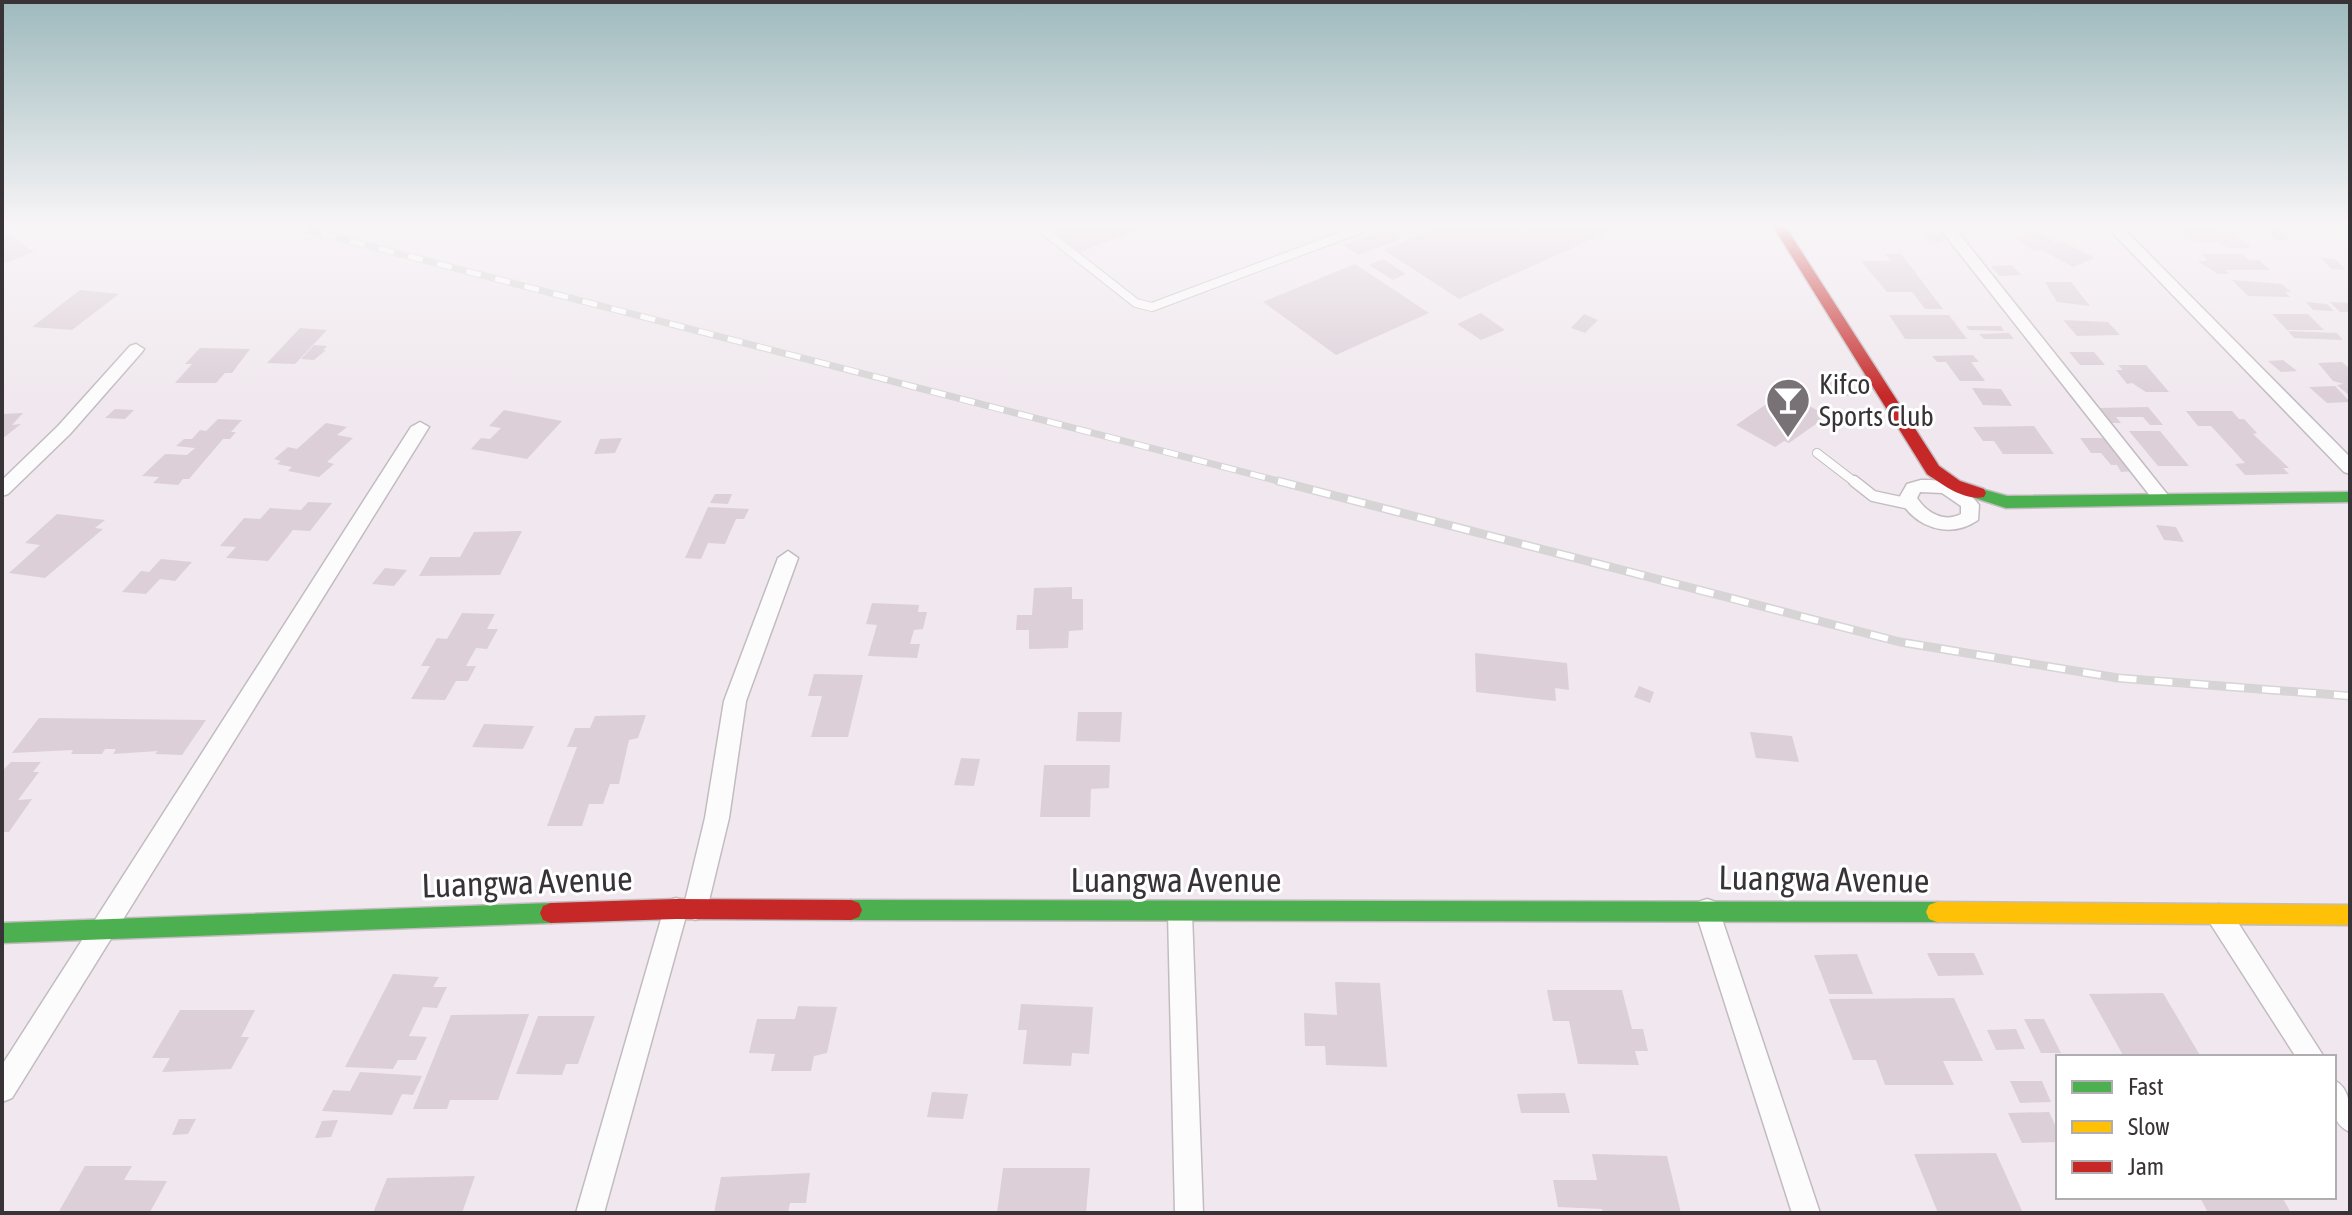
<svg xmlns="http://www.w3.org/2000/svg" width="2352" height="1215" viewBox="0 0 2352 1215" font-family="'Asap Condensed',sans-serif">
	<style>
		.building { fill: #dccfd8 }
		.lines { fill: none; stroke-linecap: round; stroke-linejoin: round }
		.lane-far1-casing { stroke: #c2bcc0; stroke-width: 10 }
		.lane-casing { stroke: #c2bcc0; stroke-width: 13 }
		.street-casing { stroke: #c2bcc0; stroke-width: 3 }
		.fast-casing { stroke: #c2bcc0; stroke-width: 3 }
		.slow-casing { stroke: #c2bcc0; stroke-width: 3 }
		.jam-casing { stroke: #c2bcc0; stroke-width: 3 }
		.lane-far1 { stroke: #fdfcfc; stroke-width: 8 }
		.lane { stroke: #fdfcfc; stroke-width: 10 }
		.street { fill: #fdfcfc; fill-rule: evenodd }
		.fast { fill: #4caf50; fill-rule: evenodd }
		.slow { fill: #ffc107; fill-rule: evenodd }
		.jam { fill: #c62828; fill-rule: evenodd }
		.rail-far1-casing { stroke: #d6d4d5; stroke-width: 7 }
		.rail-casing { stroke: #d6d4d5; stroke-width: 9 }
		.rail-far1 { stroke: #fff; stroke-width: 5; stroke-dasharray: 15; stroke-linecap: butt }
		.rail { stroke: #fff; stroke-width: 6; stroke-dasharray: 18; stroke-linecap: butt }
		.labels { text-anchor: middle; stroke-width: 6; stroke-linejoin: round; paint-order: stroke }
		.poi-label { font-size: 28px; fill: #383336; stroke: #fff; text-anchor: start }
		.near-street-label { font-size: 34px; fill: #383336; stroke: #fff }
	</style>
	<rect width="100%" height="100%" fill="#f0e8ee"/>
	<path class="building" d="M1048,226H1149L1080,252Z
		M1442,226H1621L1459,299L1384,250Z
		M2177,226L2216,227L2221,232H2233L2251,248H2227L2220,242H2194Z
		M2262,227H2275L2290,240H2276Z
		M1389,229L1402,239L1358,255L1344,245Z
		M4,230L34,252L6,263L2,260Z
		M2035,231L2057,243L2062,241L2095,258L2073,267L2040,249L2034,251L2015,238Z
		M1924,233H1943L1948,238L1941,239L1944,242L1931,243Z
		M1885,254H1901L1943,309H1925L1912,292H1887L1861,261H1890Z
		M2201,254H2242L2249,260H2259L2270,270H2225L2229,274H2218L2197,261H2208Z
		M2321,258L2335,259L2346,270L2331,269Z
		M1383,259L1406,274L1393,280L1369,265Z
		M1355,264L1429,313L1336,355L1263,302Z
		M2012,265L2021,275L2000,276L1991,266Z
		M2232,280L2282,284L2291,292H2285L2290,297L2248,296Z
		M2045,282H2071L2090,306L2057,302Z
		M80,290L119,294L72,330L32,327Z
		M2306,302L2327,304L2334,311L2313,310Z
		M2330,302L2350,303V312H2340Z
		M1481,313L1505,330L1481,340L1457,324Z
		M1584,314L1598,320L1585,333L1571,328Z
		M2272,314H2308L2324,330H2287Z
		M1889,315H1949L1967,339H1905Z
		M2063,320L2108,322L2120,335L2077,336Z
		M1966,326H2001L2004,331L1969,330Z
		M300,328L327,330L295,364L267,363Z
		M2288,331L2337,333L2343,340L2294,338Z
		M2009,333L2014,339H1984L1979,334Z
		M314,345L327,346L323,350H326L314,360L301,359Z
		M200,348L250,349L232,373H225L216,383H175L192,364H185Z
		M2069,352H2094L2105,365H2080Z
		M1973,355L1979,362H1971L1985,381H1960L1946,362H1937L1932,356Z
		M2283,360L2297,371L2281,372L2268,361Z
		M2342,362L2350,369V396L2337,385L2344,384L2333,381L2318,363Z
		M2118,365H2146L2169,392H2146L2132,383L2127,384L2116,370H2123Z
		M1824,381L1844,383L1849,396L1829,395Z
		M2335,386L2350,402L2327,403L2309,387Z
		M1972,388L2001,389L2012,406L1983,405Z
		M1784,392L1822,413L1818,416L1823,419L1789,443L1784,441L1775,447L1736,425Z
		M2148,407L2163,425H2150L2143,417H2116L2121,423H2111L2098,408Z
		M115,409L134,410L125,419L105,418Z
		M504,410L562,421L527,459L471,449L481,438L490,439L501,428L489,426Z
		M2186,411H2232L2239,419H2244L2257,433L2253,434L2289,468H2283L2289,474L2245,475L2235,464L2245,463L2211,426H2198Z
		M23,413L12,425L21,424L2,439V414Z
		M218,419L242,420L231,432H236L230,439H223L189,479H183L178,485L153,483L159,477L142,476L165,454L187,455L195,448L176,446L184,439H192L200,430L206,431Z
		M326,423L347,427L337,435L353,438L327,462L334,464L319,477L288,471L292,467L277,464L281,461L274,459L288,447L297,449Z
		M2034,426L2054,454H2003L1994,441H1983L1973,427Z
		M2129,431H2160L2189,466H2158Z
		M622,438L615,453L594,454L600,439Z
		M2080,438H2108L2134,471L2121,472L2117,465H2111L2101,453H2091Z
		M715,494H732L728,504L710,503Z
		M308,502L332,503L310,531L293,530L268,561L226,558L236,547L220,546L244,518L260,519L270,508L301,510Z
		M708,507L749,509L744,519H736L725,544L708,543L701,559L685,558Z
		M57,514L105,520L95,528L103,529L45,578L9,573L40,545L25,543Z
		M2156,525L2176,527L2184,542L2164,540Z
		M522,531L500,575L419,576L430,557H460L474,532Z
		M161,559L192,562L175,581L160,579L146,594L122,592L141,571L149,572Z
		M385,568L407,570L394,586L372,584Z
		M1072,587V599H1083V630L1069,631L1068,648L1029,649V630H1016L1017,615H1032L1034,588Z
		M872,603L919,605L918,612H927L923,629L914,630L910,644H920L917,658L868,656L877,625L866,624Z
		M462,613L495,614L487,629H498L487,649L476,648L466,666H476L468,681H456L445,700L411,699L430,666H421L437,638L447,639Z
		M1475,653L1567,663L1569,690L1555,688L1556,701L1476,692Z
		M814,674L863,675L848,737H811L822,696H808Z
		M1639,686L1654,692L1650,703L1634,697Z
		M1078,712H1122L1120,742L1076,741Z
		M646,715L638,738L629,740L619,784H610L603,804H589L582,826H547L577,747H567L575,728H590L595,716Z
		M39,718L206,720L182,755L155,754L158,751L113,754L116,749H105L102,754H71L73,750L12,753Z
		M484,724L534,726L523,749L472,747Z
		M1750,732L1792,736L1799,762L1756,758Z
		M961,758L980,759L974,786L954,785Z
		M11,762H41L33,772H39L18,800L32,799L9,832H2V771Z
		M1044,765H1110L1109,788L1091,789L1090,817H1040Z
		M1927,953H1974L1984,975L1938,976Z
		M1857,954L1873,994H1829L1814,955Z
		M393,974L439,977L433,987H447L437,1008L423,1007L409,1036L427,1037L416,1060H398L393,1069L345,1067Z
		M1335,982L1380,983L1387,1067L1326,1065L1325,1046H1305L1304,1013L1337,1015Z
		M1547,990H1622L1632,1029H1643L1648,1051H1635L1639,1065L1578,1064L1569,1021H1553Z
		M2163,993L2201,1057H2124L2089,994Z
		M1954,998L1983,1061H1943L1954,1085H1885L1876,1060H1853L1829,999Z
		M1021,1004L1093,1007L1089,1054L1072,1053L1071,1066L1023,1064L1027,1030H1018Z
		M798,1006L837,1007L827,1053L814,1056L811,1071H771L775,1054L749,1053L757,1019H795Z
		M180,1010H255L241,1037H249L231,1069L162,1072L170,1058H152Z
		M529,1014L498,1100H450L447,1109H413L451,1015Z
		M538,1016H595L578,1064H566L562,1075L516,1074Z
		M2024,1019H2044L2061,1053H2041Z
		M2016,1029L2025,1049L1996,1050L1987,1030Z
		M360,1072L422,1076L413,1095L402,1094L392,1115L322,1111L333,1090L350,1091Z
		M2010,1081H2042L2051,1102L2020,1103Z
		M932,1092L968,1094L963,1119L927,1117Z
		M1565,1093L1570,1113H1521L1517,1094Z
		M2049,1112L2058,1131V1142L2022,1143L2008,1113Z
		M179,1119H196L188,1134L172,1135Z
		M338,1120L331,1137L315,1138L322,1121Z
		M1996,1153L2023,1213H1938L1914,1154Z
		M1592,1154L1667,1156L1681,1213H1603L1602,1209L1558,1207L1553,1180H1597Z
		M85,1166H132L124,1180L167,1181L150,1212L58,1213Z
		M1003,1168H1090L1086,1213H997Z
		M810,1173L806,1203H790L788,1213H714L721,1177Z
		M475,1176L462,1213H373L387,1178Z
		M2200,1197H2282L2291,1213H2208Z"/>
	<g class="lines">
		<g class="lane-far1-casing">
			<path id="lane-far1" d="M1038,226L1136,303L1152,307L1368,226
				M1817,453L1856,483"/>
		</g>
		<g class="lane-casing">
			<path id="lane" d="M1854,481L1873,496L1910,504"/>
		</g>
		<g class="street-casing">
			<path id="street" d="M1938,226H1953L2167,494L2170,498L2167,502H2155Z
				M2106,226H2121L2350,457V474L2344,472Z
				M136,344L144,349L142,352L70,434L8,494L2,496V480L58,426L130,346Z
				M420,422L429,427L12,1098L2,1102V1065L411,427Z
				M1921,480C1944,479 1966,486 1979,505L1978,520C1949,540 1914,527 1899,498L1907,484ZM1920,492L1942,493L1961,506V514C1944,523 1927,513 1917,498Z
				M788,551L798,558L746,701L729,818L707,909L704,917L695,920L686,916L604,1213H576L664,909L667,901L676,898L685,901L705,818L724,701L778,558Z
				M1707,899L1716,902L1719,910L1820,1213H1792L1695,910L1698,902Z
				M1180,902L1189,905L1192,913L1203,1213H1175L1168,913L1171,905Z
				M2219,904L2228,907L2324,1057H2296L2210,923L2207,915L2210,907Z
				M2334,1080C2352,1089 2350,1111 2350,1132C2328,1123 2334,1100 2334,1080Z"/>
		</g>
		<g class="fast-casing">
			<path id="fast" d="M1978,488L2007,496L2350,492V502L2006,508L1972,497L1970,493L1972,489Z
				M851,900L1937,902L1945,905L1948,912L1945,919L1937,922L851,920L843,917L840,910L843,903Z
				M551,903L559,906L562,913L559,920L551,923L2,943V923Z"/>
		</g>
		<g class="slow-casing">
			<path id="slow" d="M1937,902L2350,905V925L1937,922L1929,919L1926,912L1929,905Z"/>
		</g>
		<g class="jam-casing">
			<path id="jam" d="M1773,226H1785L1939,466L1960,481L1984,489L1986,493L1984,497C1964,501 1943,485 1927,474Z
				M676,899L851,900L859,903L862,910L859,917L851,920L676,919L551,923L543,920L540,913L543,906L551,903Z"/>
		</g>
		<use href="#lane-far1" class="lane-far1"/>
		<use href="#lane" class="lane"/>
		<use href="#street" class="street"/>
		<use href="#fast" class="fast"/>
		<use href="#slow" class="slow"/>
		<use href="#jam" class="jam"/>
		<g class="rail-far1-casing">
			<path id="rail-far1" d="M292,226L1286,483"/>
		</g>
		<g class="rail-casing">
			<path id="rail" d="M1278,481L1900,642L2118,678L2350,696"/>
		</g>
		<use href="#rail-far1" class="rail-far1"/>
		<use href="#rail" class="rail"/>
	</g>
	<linearGradient id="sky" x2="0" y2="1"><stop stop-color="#9ebabd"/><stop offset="0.57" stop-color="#f8f5f7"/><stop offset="1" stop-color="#f8f5f7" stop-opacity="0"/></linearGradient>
	<rect width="2352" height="396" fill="url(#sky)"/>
	<defs>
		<g id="bar-pin" transform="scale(2.3)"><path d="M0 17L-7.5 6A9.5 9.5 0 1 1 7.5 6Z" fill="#787276" stroke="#fff"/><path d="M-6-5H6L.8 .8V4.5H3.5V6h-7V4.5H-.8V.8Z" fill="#fff"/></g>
	</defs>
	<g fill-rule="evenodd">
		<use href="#bar-pin" x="1788" y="400"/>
	</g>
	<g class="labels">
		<g class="poi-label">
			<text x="1819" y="394">Kifco<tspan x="1819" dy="32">Sports Club</tspan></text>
		</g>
		<g class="near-street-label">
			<text transform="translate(1824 879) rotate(1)" y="12">Luangwa Avenue</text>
			<text x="1176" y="892">Luangwa Avenue</text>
			<text transform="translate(527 882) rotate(-2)" y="12">Luangwa Avenue</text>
		</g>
	</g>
	<rect width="2352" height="1215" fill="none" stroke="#383336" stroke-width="8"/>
	<rect x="2056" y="1055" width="280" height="144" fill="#ffffff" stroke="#afadaf" stroke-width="2"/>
	<rect x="2072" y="1081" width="40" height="12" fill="#4caf50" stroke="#afadaf" stroke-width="2"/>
	<text x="2128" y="1095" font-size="24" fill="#383336">Fast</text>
	<rect x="2072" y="1121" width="40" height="12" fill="#ffc107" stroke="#afadaf" stroke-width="2"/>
	<text x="2128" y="1135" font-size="24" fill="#383336">Slow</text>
	<rect x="2072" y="1161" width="40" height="12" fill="#c62828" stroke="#afadaf" stroke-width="2"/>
	<text x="2128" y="1175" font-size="24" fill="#383336">Jam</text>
</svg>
